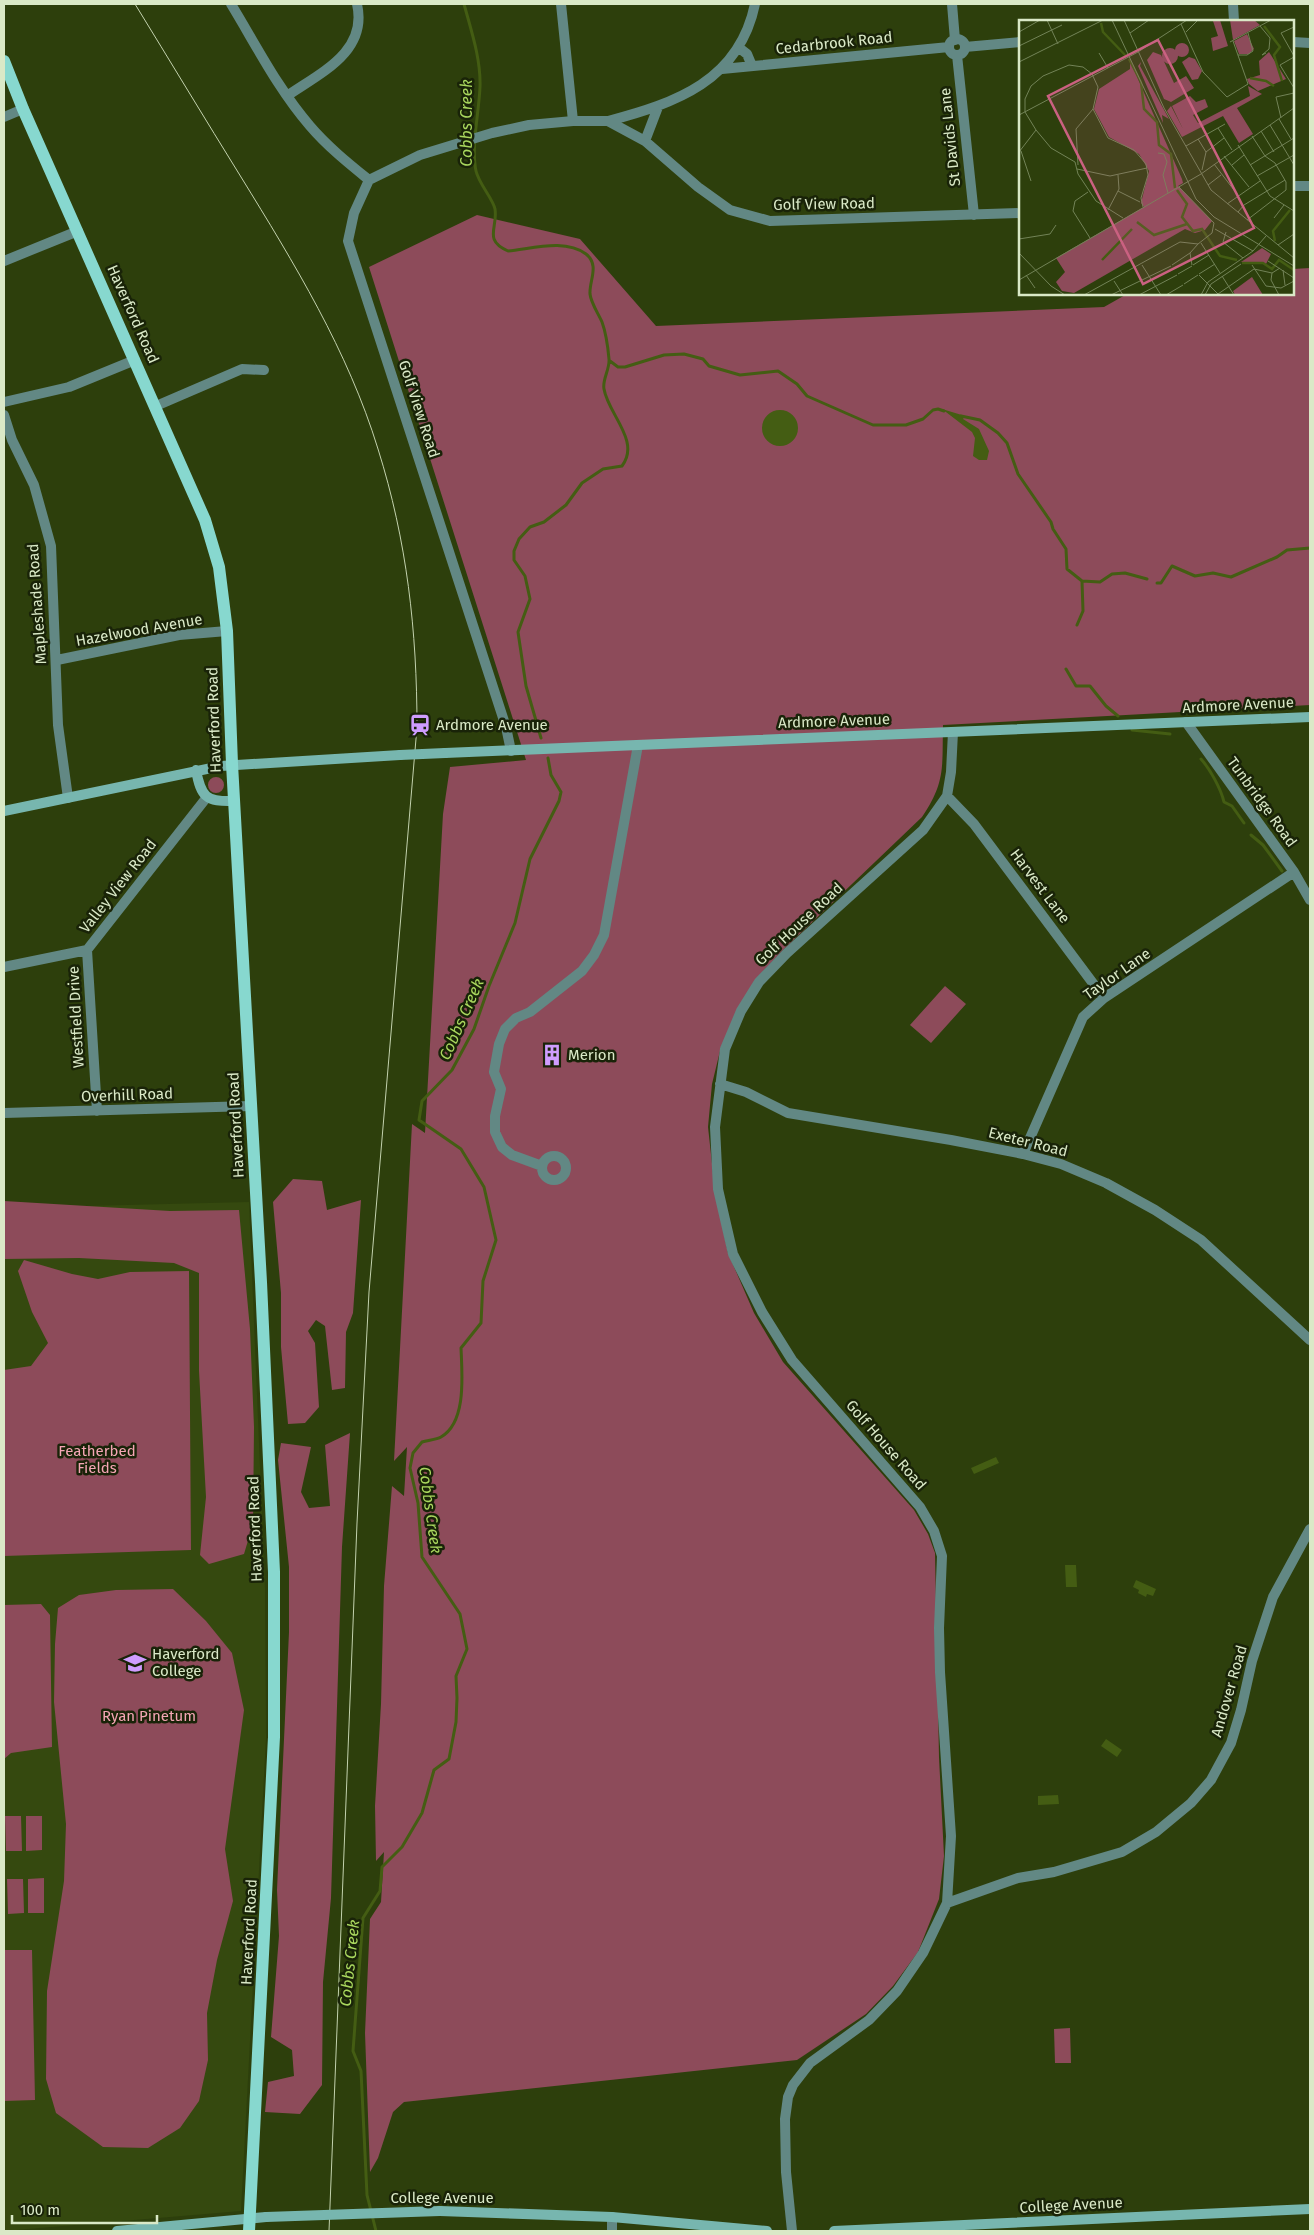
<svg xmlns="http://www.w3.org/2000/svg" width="1314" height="2235" viewBox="0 0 1314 2235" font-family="'Fira Sans',sans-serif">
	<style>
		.built { fill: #35490f }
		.green { fill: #8d4b5a }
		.water { fill: #445d13 }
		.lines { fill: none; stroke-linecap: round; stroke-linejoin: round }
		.stream { stroke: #445d13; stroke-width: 3 }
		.street { stroke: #628884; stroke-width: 10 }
		.secondary { stroke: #77b6af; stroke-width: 10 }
		.primary { stroke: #87d8cf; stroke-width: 12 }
		.tram { stroke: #c3d2ae; stroke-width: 1 }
		.secondary-bridge { stroke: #77b6af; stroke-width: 10 }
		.labels { text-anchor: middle; stroke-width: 5; stroke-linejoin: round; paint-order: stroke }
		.street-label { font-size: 15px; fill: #dae9c7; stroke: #192308 }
		.poi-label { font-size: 15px; fill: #dae9c7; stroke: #192308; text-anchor: start }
		.park-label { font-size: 15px; fill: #f5a6b5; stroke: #192308 }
		.water-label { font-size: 16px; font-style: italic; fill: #a9d75e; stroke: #192308 }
		.inset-river { fill: none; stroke: #445d13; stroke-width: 2.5 }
		.inset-road { fill: none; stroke: #728357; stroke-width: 1 }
		.view { fill: #ca6181; fill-opacity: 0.15; stroke: #ca6181; stroke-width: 2.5 }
		.inset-edge { fill: none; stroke: #dae9c7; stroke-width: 2.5 }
	</style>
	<rect width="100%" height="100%" fill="#2d3f0c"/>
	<path class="built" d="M249,1202L265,1588L266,1738L241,2211L4,2231V1208Z"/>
	<path class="green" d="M477,215L580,239L656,326L1104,307L1127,294H1293V269L1310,268V705L943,725C942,766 946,782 922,817L783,950L755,980L721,1047L712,1084L708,1127L715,1191L728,1253L754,1313L783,1362L914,1510L928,1534L935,1553L939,1757L944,1856L939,1899L918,1952L893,1986L866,2014L797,2060L404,2102L393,2112L378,2158L370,2172L365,2033L370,1919L381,1902L384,1852L376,1861L375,1806L381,1704L384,1586L392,1486L404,1496L407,1447L394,1461L412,1124L425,1133L443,814L450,767L526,760L369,267Z
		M208 785a8 8 0 1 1 16 0a8 8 0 1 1-16 0Z
		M945,986L966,1004L931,1043L910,1025Z
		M293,1179L322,1181L327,1210L361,1200L353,1313L346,1332L345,1388L332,1390L325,1326L316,1320L308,1331L315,1343L319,1407L305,1423L288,1424L281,1347V1293L273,1202Z
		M4,1201L170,1211L239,1210L250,1329L254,1427L253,1524L244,1554L209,1564L200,1555L206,1497L199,1371V1273L174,1263L79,1258L4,1259Z
		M24,1260L72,1274L98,1279L130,1272L189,1271L191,1550L4,1556V1370L31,1366L48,1343L32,1312L18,1271Z
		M350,1433L342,1547L331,1898L323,1982L322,2085L300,2114L265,2112L268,2082L294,2076L292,2050L271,2037L279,1936L277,1890L289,1632V1567L278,1460L281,1443L311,1447L301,1492L309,1508L330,1506L325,1445Z
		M173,1589L206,1621L232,1653L244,1710L225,1849L233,1901L217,1960L207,2013L208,2060L199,2101L180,2128L148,2148L103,2147L56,2113L46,2079L47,1991L64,1881L66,1824L54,1702L55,1644L58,1608L79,1595L116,1590Z
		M41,1604L50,1615L52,1747L11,1753L4,1759V1605Z
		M5,1816H21L22,1851H6Z
		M26,1816H42V1850L26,1851Z
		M44,1878V1913H28V1879Z
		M7,1879H23L24,1913L8,1914Z
		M4,1950H32L35,2100L4,2101Z
		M1070,2028L1071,2063H1055L1054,2029Z"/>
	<path class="water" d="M942,409L965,416L963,419L979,429L989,451L987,460H979L973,456L975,438L972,432Z
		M762 428a18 18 0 1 1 36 0a18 18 0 1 1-36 0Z
		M996,1457L999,1463L974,1474L971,1468Z
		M1065,1565H1076L1077,1587H1066Z
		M1136,1580L1156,1589L1153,1596L1147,1594L1146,1597L1138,1593L1139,1590L1133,1587Z
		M1106,1739L1122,1750L1117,1757L1101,1746Z
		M1058,1795L1059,1804L1038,1805V1796Z"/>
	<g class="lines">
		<path class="stream" d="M464,4C471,30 481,59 480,87C479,112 471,147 476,171C479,184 493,199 495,209C498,228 483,240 508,251C531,249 565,238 586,254C600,265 589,281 590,294C591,303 598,313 602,322C606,333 608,348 609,359C610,369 602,380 604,389C608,414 641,441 622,466L603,469L582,483L566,505L544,522L530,527L519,539L514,551V560L525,576L530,599L518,632L526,686L541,738
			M610,361L618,367H625L664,355L684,354L703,359L709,366L740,375L778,371L797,384L807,396L873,425H906L923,419L933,410L938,409L944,411
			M961,416L980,420L998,433L1007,443L1018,474L1051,522L1053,529L1066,549L1067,569L1082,581L1083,611L1077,625
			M1082,581L1100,582L1112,574L1125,573L1147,579
			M1157,583H1161L1172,566L1195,576L1213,573L1231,577L1277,557L1287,550L1310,548
			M1066,669L1076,686H1090L1106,706L1118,716
			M1132,730L1170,734
			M1201,759C1210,769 1221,789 1224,802L1232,806L1244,823
			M1251,835L1263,845L1282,871
			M376,2231L367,2195L361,2071L353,2051L363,1918L380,1891L382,1867L402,1847L422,1813L434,1770L449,1759L456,1722L457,1698L456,1676L467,1649L460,1614L422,1557L418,1503L410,1468L413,1453L422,1442C427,1440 436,1440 441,1437C467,1422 462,1374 461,1348L481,1323L483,1281L496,1240L484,1187L461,1149L419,1120L422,1101L452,1070L474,1029L489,986L515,923L530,859L559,801L561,792L551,775L548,758"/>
		<path class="street" d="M231,4C256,45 278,89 310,126C327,146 348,163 369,180
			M561,4L573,121
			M952,4L955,40
			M1233,4L1234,21
			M949 47a8 8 0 1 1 16 0a8 8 0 1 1-16 0Z
			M1293,42L1310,43
			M738,47L747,54L752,66
			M965,47L1020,42
			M957,55L974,215
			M722,69L949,47
			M287,96C320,73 368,52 357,4
			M4,117L23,109
			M608,121C676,103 739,81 755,4
			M645,141L658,107
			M1293,186H1310
			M4,261L78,231
			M4,402L69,387L135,360
			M156,406L242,369L264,370
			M4,415L12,440L34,485L51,546L58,725L68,798
			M57,660L179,635L227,631
			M1186,722L1294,872L1310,900
			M511,751L506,727L348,241L354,213L369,180L420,155L492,133L529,125L573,121H608L645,141L698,187L730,210L770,221L1020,213
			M947,796L974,824L1104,998
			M87,950L97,1111
			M4,967L87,950L207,797
			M720,1084L746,1092L788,1113L951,1140L1023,1154L1061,1164L1106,1183L1155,1210L1201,1240L1310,1340
			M4,1113L251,1106
			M1023,1154L1083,1017L1104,998L1294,872
			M542 1168a12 12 0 1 1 24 0a12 12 0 1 1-24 0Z
			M542,1166L512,1155L502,1147L495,1132V1116L501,1089L494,1072L499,1044L505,1029L516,1018L530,1012L582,971L594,955L604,935L638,745
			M947,1903L1018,1878L1054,1872L1122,1852L1156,1832L1191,1803L1211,1780L1231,1743L1241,1710L1252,1661L1273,1597L1310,1529
			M612,2217V2231
			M792,2231L786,2172L785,2119L788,2097L793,2085L810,2063L869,2020L897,1991L923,1953L947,1903L951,1836L940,1672L939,1628L942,1556L934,1531L920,1507L792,1360L762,1312L733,1254L718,1189L715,1127L725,1049L741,1011L759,982L787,953L923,830L947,796L951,772L953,732"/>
		<path class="secondary" d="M445,753L1310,717
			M196,770C201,797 206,802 234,801
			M4,811L221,766L400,755
			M440,2211L612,2217L767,2231
			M117,2231L266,2217
			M834,2231L1310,2209"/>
		<path class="primary" d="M4,61L23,109L205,520L219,567L227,631L232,764L261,1282L274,1572V1737L249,2231"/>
		<path class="tram" d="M135,4C170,61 205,119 241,177C294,263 348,351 378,449C407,541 417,631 417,727L369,1292L357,1523L329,2231"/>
		<path class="secondary-bridge" d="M400,755L445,753
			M266,2217L440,2211"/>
	</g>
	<defs>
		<g id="station-bare" transform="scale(1.725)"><path d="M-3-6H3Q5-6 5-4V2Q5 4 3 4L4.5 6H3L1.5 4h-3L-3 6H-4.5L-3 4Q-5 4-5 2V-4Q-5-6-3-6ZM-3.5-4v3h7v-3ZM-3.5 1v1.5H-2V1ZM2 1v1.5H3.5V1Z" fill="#cf9dff" stroke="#192308" stroke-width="2.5" paint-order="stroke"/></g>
		<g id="building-bare" transform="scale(1.725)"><path d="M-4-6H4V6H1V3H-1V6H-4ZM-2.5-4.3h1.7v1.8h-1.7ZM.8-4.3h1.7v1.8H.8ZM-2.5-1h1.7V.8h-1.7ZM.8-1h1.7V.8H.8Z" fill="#cf9dff" stroke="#192308" stroke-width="2.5" paint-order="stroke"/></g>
		<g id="university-bare" transform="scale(1.725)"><path d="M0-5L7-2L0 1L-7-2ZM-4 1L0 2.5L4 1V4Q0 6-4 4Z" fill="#cf9dff" stroke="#192308" stroke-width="2.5" paint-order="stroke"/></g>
	</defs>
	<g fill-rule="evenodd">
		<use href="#station-bare" x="420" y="725"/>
		<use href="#building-bare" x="552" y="1055"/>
		<use href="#university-bare" x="135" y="1663"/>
	</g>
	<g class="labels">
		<g class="street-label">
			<text transform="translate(834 43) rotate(-6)" y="5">Cedarbrook Road</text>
			<text transform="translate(950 137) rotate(-96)" y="5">St Davids Lane</text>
			<text transform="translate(824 204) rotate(-1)" y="5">Golf View Road</text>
			<text transform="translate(133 314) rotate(66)" y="5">Haverford Road</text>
			<text transform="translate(419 409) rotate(72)" y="5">Golf View Road</text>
			<text transform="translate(37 604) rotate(-94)" y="5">Mapleshade Road</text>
			<text transform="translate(139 630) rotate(-10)" y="5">Hazelwood Avenue</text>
			<text transform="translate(1238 705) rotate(-3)" y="5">Ardmore Avenue</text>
			<text transform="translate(214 720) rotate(-92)" y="5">Haverford Road</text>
			<text transform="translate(834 721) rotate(-2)" y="5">Ardmore Avenue</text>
			<text transform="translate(1262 802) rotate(54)" y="5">Tunbridge Road</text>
			<text transform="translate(118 886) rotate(-52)" y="5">Valley View Road</text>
			<text transform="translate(1040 886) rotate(53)" y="5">Harvest Lane</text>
			<text transform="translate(799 924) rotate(-43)" y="5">Golf House Road</text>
			<text transform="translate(1117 974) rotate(-35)" y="5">Taylor Lane</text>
			<text transform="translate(76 1017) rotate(-93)" y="5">Westfield Drive</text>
			<text transform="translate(127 1095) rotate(-2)" y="5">Overhill Road</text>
			<text transform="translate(236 1125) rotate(-93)" y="5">Haverford Road</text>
			<text transform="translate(1028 1142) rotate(14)" y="5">Exeter Road</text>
			<text transform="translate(886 1445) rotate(49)" y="5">Golf House Road</text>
			<text transform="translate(255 1529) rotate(-92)" y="5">Haverford Road</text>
			<text transform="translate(1229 1691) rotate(-74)" y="5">Andover Road</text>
			<text transform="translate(249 1932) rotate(-87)" y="5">Haverford Road</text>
			<text x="442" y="2203">College Avenue</text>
			<text transform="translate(1071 2205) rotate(-3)" y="5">College Avenue</text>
		</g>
		<g class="poi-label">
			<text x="436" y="730">Ardmore Avenue</text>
			<text x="568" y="1060">Merion</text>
			<text x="152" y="1659">Haverford<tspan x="152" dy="17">College</tspan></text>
		</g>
		<g class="park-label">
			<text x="97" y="1456">Featherbed<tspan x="97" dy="17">Fields</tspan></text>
			<text x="149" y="1721">Ryan Pinetum</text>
		</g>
		<g class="water-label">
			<text transform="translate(466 123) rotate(-90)" y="6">Cobbs Creek</text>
			<text transform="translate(461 1019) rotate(-66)" y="6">Cobbs Creek</text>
			<text transform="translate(431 1510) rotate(82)" y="6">Cobbs Creek</text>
			<text transform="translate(349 1963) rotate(-84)" y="6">Cobbs Creek</text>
		</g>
	</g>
	<g transform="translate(1019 20)">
		<rect width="275" height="275" fill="#2d3f0c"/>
		<path d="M201,0L209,26L194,31L192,18L199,16L194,1ZM211,0H235L241,5L214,20ZM228,14L235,29L230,34H220L215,21ZM156 30a7 7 0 1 1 14 0a7 7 0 1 1-14 0ZM143 36a8 8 0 1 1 16 0a8 8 0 1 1-16 0ZM134,32L142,35L155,63L167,56L175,68L152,82L145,79L128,40ZM250,32L267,59L239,71L230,64L228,59L241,55L240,41ZM170,37L176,39L183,51L179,59L173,60L163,42ZM111,41L163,159L164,163L159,166L193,201L186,210L176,213L166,209L55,273L43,271L37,262L46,252L37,238L125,187L122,183L130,151L120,134L90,117L75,89L80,69L111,49ZM122,42L121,46L150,99L143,95L144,103L119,46ZM229,66L243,74L218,88L234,114L220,123L204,96L163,117L148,91L152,86L164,109L153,86L171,76L177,82L186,79L189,87L174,95L179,103L231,76ZM243,228L252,234L247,244L222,242ZM233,257L244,275H216L214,271Z" fill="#8d4b5a"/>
		<path class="inset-river" d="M82,3L84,12L107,36M245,6L261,27L255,35L263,61M110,39L122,62L125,89L138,102L140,125L152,134L156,168M231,58L247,61L255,66M158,170L168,184L163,197L174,211L183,209L201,236L218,240M118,202L135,215L168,204M256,221L254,211L271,190M83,240L113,209M223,243H244L253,249L260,240L275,250"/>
		<path class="inset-road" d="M28,0L39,24M93,0L177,179L195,197L275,246M105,0L145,88L192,170L275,238M162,4L184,52L208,77L229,64L214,21M241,6L251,18L250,29L243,35L247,33M275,7L262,13L275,36M0,12L21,0M167,12L179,0M111,13L130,0M211,22L252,0M0,26L43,5M119,32L168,0M80,33L89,48M219,35H228L234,31L229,13M275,37L261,45L275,68M0,42L84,0M0,95L119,32M262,98L257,77L275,73M260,99L272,119M251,105L275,145M199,108L213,130M242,111L255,132M179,119L187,132M219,125L251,176L275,191M167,126L206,104M2,131L12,161M0,132L17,110M139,133L145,134L148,142L144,155L149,173M205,136L230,167M195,144L218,174M59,145L57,109L74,89M213,145L225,135M231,145L275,118M58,149L91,156L128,148M183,150L187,132L205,118M238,156L275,135M189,165L202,155M99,171L121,182M69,172L56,181L54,191L71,218M208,184L241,161M89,190L100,169L99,155M219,192L225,185L266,160M104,198L77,181L59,154L56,142L32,128L17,110L6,92V79L12,66L24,56L50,45L64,47L73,54L79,67L74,89L89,118L115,130L127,144L129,155L122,178L124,187M255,198L265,185M228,200L267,170V162L256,143L246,136L233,116M196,209L234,231M207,212L204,222L224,238M0,219L31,214L37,205M182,223L201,253M259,225L275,214M0,233L32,266L46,275M249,241L275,258M123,245L142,275M153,245L171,233M173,245L171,233L179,224M174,245L190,235M233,245L247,266L262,268L275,261M264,250L266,265M159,254L173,246M180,254L196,244M7,255L16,268M180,255L199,274M203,256L215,275M0,260L182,154L275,88M95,261L104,275M165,264L179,255M199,274L235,249L253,253M65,275L161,222L179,224L193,213L195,203L160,167M92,275L152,246M120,275L158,255M147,275L164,265M182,275L189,262L234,231L247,216M186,275L192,264L222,244M260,275L252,260L253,253L261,248"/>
		<path class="view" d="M139,20L235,208L124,264L29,76Z"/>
		<rect width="275" height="275" class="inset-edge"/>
	</g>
	<rect width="1314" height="2235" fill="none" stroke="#dae9c7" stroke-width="10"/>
	<path d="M12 2215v8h145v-8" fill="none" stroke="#dae9c7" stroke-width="2.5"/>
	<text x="20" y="2215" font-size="15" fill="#dae9c7" stroke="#192308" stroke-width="4" paint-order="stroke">100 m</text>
</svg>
